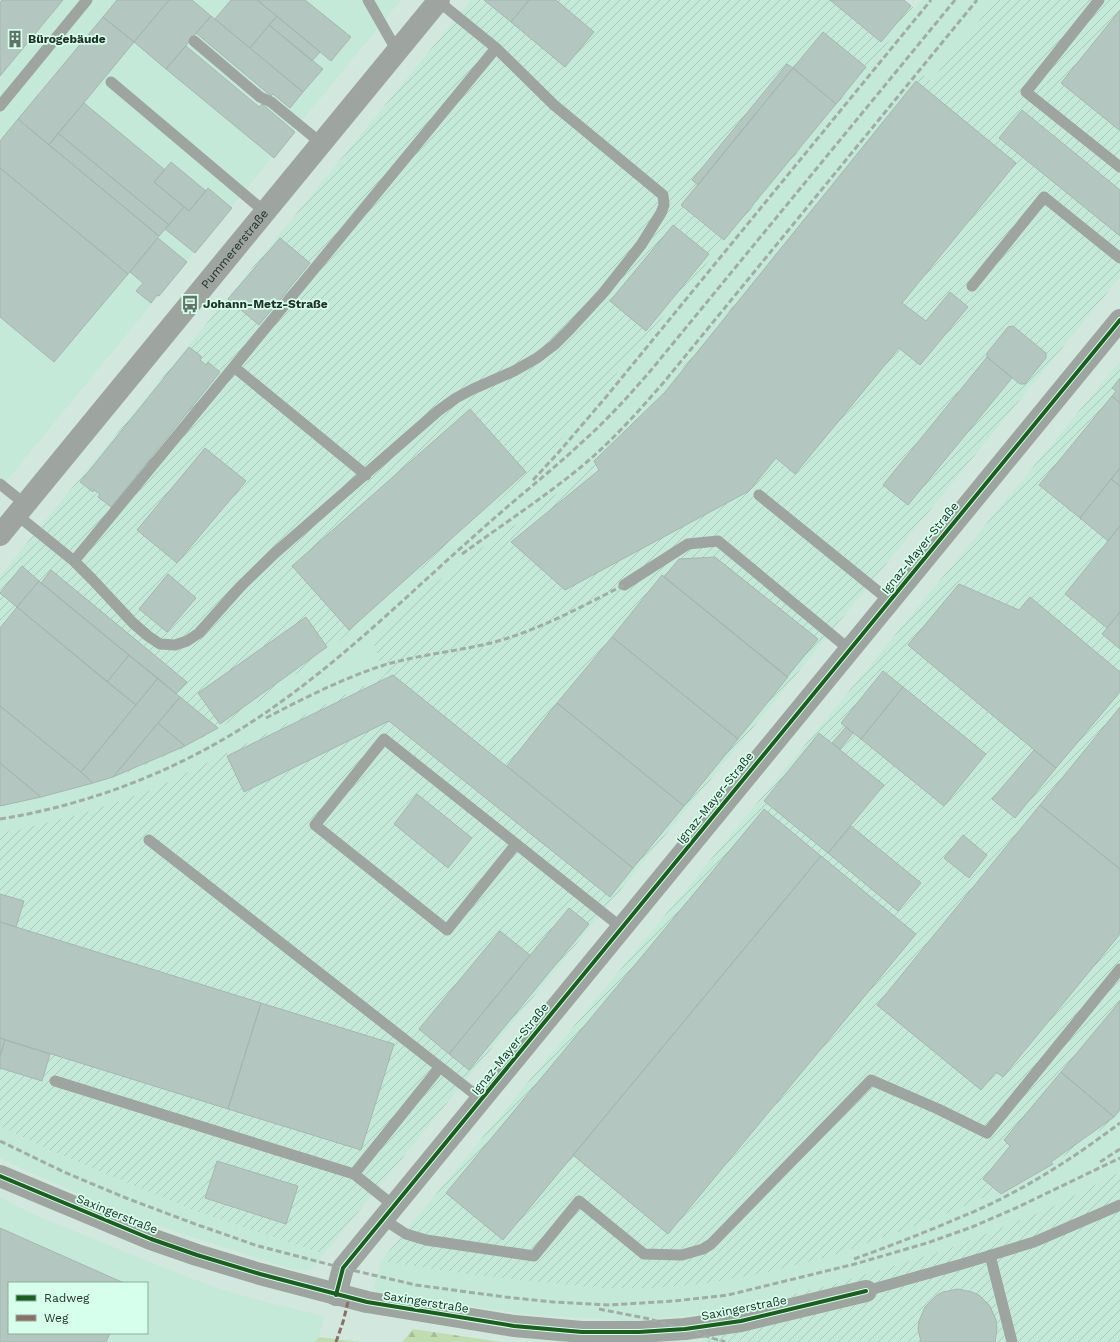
<svg xmlns="http://www.w3.org/2000/svg" width="1120" height="1342" viewBox="0 0 1120 1342" font-family="'Work Sans',sans-serif">
	<style>
		.built { fill: #c4e9d8; fill-rule: evenodd }
		.industrial { fill: url(#industrial-furrows) }
		.forest { fill: url(#forest-firs) }
		.building { fill: #b4c6c0; stroke: #a4b6b1 }
		.lines { fill: none; stroke-linecap: round; stroke-linejoin: round }
		.lane { stroke: #9ea5a0; stroke-width: 11 }
		.street { stroke: #9ea5a0; stroke-width: 22 }
		.rail { stroke: #a0aca7; stroke-width: 3; stroke-dasharray: 6 3; stroke-linecap: butt }
		.quiet { stroke: #8d6e63; stroke-width: 3; stroke-dasharray: 6 3; stroke-linecap: butt }
		.cycleway-casing { stroke: #d6ffec; stroke-width: 6 }
		.cycleway { stroke: #1b5e20; stroke-width: 4 }
		.labels { text-anchor: middle; stroke-width: 3.5; stroke-linejoin: round; paint-order: stroke }
		.poi-label { font-size: 12px; font-weight: bold; fill: #22322b; stroke: #d6ffec; text-anchor: start }
		.street-label { font-size: 12px; fill: #22322b; stroke: #d6ffec }
	</style>
	<defs>
		<pattern id="industrial-furrows" width="10" height="10" patternUnits="userSpaceOnUse"><rect width="10" height="10" fill="#c4e9d8"/><path d="M-1 1l2-2M0 10L10 0M9 11l2-2" fill="none" stroke="#a8c8ba"/></pattern>
		<pattern id="forest-firs" width="22" height="20" patternUnits="userSpaceOnUse"><rect width="22" height="20" fill="#c0ddb1"/><path d="M5 1l3.5 6h-7zM16 11l3.5 6h-7z" fill="#a5be98"/></pattern>
	</defs>
	<rect width="100%" height="100%" fill="#d2e8de"/>
	<path class="built" d="M0,0H401L0,489Z
		M922,0H996L931,81L923,75L678,373L637,419L592,463L561,490L521,521L477,551L436,583L373,639L385,676L344,695L152,790L84,813L22,829L0,833V807L69,790L121,775L184,748L220,728L270,694L340,640L499,501L599,395Z
		M1120,1116V1172L1048,1209L948,1249L837,1283L742,1307L697,1315L672,1317L630,1321L599,1319L522,1314L373,1291L381,1261L467,1274L598,1288H655L702,1284L769,1272L834,1255L926,1222L1061,1158Z
		M0,1126L52,1151L195,1211L324,1254L315,1266L308,1271L288,1268L188,1236L113,1209L18,1167L0,1158Z
		M0,1197L32,1214L190,1278L227,1291L273,1304L324,1316L319,1337L315,1342H0ZM9,1283H147V1333H9Z"/>
	<path class="industrial" d="M471,0H904L915,9L599,395L554,447L499,501L340,640L270,694L220,728L184,748L122,775L69,790L0,807V576Z
		M996,0H1120V277L324,1254L195,1211L52,1151L0,1126V833L22,829L84,813L152,790L344,695L385,676L372,639L436,583L477,551L521,521L561,490L592,463L637,419L678,373L923,75L931,81Z
		M1120,361V1116L1061,1158L994,1193L926,1222L834,1255L769,1272L702,1284L655,1288H598L467,1274L381,1261Z
		M1120,1172V1342H703L697,1315L742,1307L837,1283L948,1249L1048,1209Z"/>
	<path class="forest" d="M413,1329L501,1342H402Z
		M319,1337L359,1342H315Z"/>
	<path class="building" d="M2,0H63L0,76V3Z
		M117,0H169L134,42L103,17Z
		M169,0H192L211,16L166,69L134,42Z
		M231,0H257L277,16L250,48L215,19Z
		M257,0H305L351,37L331,61Z
		M484,0H529L511,22Z
		M529,0H556L594,32L565,67L511,22Z
		M830,0H904L911,6L881,42Z
		M1120,10V128L1119,130L1061,83Z
		M211,16L303,92L290,108L273,94L271,96L196,33Z
		M277,16L320,52L312,61L269,25Z
		M103,17L134,42L49,145L18,119Z
		M269,25L323,69L303,92L250,48Z
		M823,32L866,67L836,104L793,68Z
		M186,46L259,107L262,104L295,132L274,158L166,69Z
		M787,64L793,68L698,185L692,180Z
		M793,68L836,104L724,240L681,205Z
		M916,81L1016,163L902,303L926,321L950,292L968,307L920,365L899,348L795,474L776,458L749,491L565,590L511,542L599,470L594,461L665,392Z
		M84,103L165,170L154,182L184,207L169,225L58,133Z
		M1022,110L1120,190V236L999,138Z
		M18,119L159,236L128,274L0,168V141Z
		M58,133L169,225L159,236L49,145Z
		M171,162L206,191L189,211L154,182Z
		M0,168L128,274L54,362L0,317Z
		M208,188L232,208L195,253L165,229L184,207L189,211Z
		M673,225L709,254L646,331L610,301Z
		M158,238L187,262L159,296L157,295L151,303L136,291L143,283L130,272Z
		M280,238L310,263L259,325L228,299Z
		M1013,326L1046,353V358L1025,384H1020L987,357V353L1008,327Z
		M189,347L202,357L200,360L206,365L208,362L220,372L111,507L98,497L100,494L94,490L93,492L80,482Z
		M987,357L1012,378L908,505L883,485Z
		M1120,378V403L1112,396L1116,391L1112,388Z
		M1112,396L1120,403V468L1080,518L1039,485Z
		M470,409L526,472L349,630L292,566Z
		M205,448L246,481L177,563L137,530Z
		M1120,468V486L1111,479Z
		M1111,479L1120,486V526L1108,541L1080,518Z
		M1120,526V612L1107,628L1065,594Z
		M715,557L818,639L787,677L664,577L679,559Z
		M22,566L39,581L17,607L0,593Z
		M51,570L187,682L176,694L41,583Z
		M168,574L196,598L167,632L139,609Z
		M662,575L788,677L738,739L612,637Z
		M39,581L129,655L107,682L17,607Z
		M959,584L1019,610L1030,597L1120,672V692L1056,768L908,645Z
		M17,607L136,705L81,772L0,706V628Z
		M1120,612V649L1102,634Z
		M306,617L327,647L220,724L198,693Z
		M612,637L738,739L684,806L557,703Z
		M129,655L158,678L136,705L107,682Z
		M883,671L903,687L861,739L841,723Z
		M393,675L633,868L610,897L389,721L244,792L227,756Z
		M158,678L180,697L113,777L93,783L81,772Z
		M903,687L986,754L944,806L861,739Z
		M180,697L218,728L185,746L158,723Z
		M557,703L684,806L633,868L507,766Z
		M0,706L81,772L93,783L41,797L0,763Z
		M1120,707V869L1040,805Z
		M158,723L185,746L113,777Z
		M846,727L853,733L840,749L832,743Z
		M819,733L884,785L828,853L764,801Z
		M1034,750L1056,768L1015,818L992,799Z
		M0,763L41,797L0,806Z
		M417,794L472,838L448,868L394,824Z
		M1040,805L1120,869V934L1003,1077L996,1072L981,1090L877,1005Z
		M764,809L821,856L503,1240L446,1193Z
		M851,826L921,883L898,911L828,853Z
		M963,835L987,855L969,878L944,858Z
		M821,856L916,934L668,1234L573,1155Z
		M0,894L24,901L16,927L0,922Z
		M569,908L589,924L469,1070L449,1054Z
		M0,922L261,1003L228,1109L0,1038Z
		M500,931L530,955L449,1054L419,1029Z
		M1120,1001V1110L1114,1117L1061,1072Z
		M261,1003L394,1044L361,1150L228,1109Z
		M0,1038L5,1040L0,1056Z
		M5,1040L50,1054L42,1081L0,1068V1056Z
		M1061,1072L1114,1117L1051,1162L1053,1164L1001,1194L983,1179L1010,1146L1004,1140Z
		M217,1161L298,1186L286,1224L205,1198Z
		M0,1228L124,1283H9V1333H110L106,1342H0Z
		M958,1289L972,1292L979,1295L990,1306L996,1320L997,1328L995,1342H921L918,1329L919,1321L925,1307L937,1295L943,1292Z"/>
	<g class="lines">
		<path class="lane" d="M368,0L397,51
			M1099,0L1026,92L1120,167
			M194,41L260,97L271,102L321,143
			M111,82L265,212
			M0,106L87,0
			M972,286L1044,197L1120,258
			M234,367L366,475
			M0,484L25,504
			M759,495L890,601
			M17,515L74,561L496,48L438,1
			M74,561L92,579L133,623L148,636L160,644L175,645L187,641L199,633L240,587L275,553L438,411L456,398L473,389L514,371L537,358L554,345L570,329L604,292L641,245L661,213L664,205L663,195L554,105L496,48
			M624,585L688,544L718,541L850,650
			M149,840L440,1067
			M516,844L447,930L315,825L384,739L622,928
			M55,1081L354,1174
			M394,1206L354,1174L440,1067L481,1099
			M383,1219L406,1234L426,1240L534,1256L579,1201L644,1254L682,1255L703,1249L711,1244L871,1080L938,1109L987,1133L1120,969
			M990,1255L1012,1342
			M866,1291L962,1264L1034,1242L1120,1205"/>
		<g class="street">
			<path id="s1" d="M0,535L439,0"/>
			<path d="M0,1176L151,1239L197,1255L260,1274L367,1302L514,1326L582,1332H639L685,1329L741,1321L866,1291"/>
			<path d="M336,1295L343,1268L1120,320"/>
		</g>
		<path class="rail" d="M533,480L558,453L606,397L931,0
			M462,554C502,525 543,498 581,467C611,442 638,412 664,382L977,0
			M266,718C302,699 340,680 378,667C415,655 453,652 491,643C537,631 581,607 624,585
			M0,819C100,803 196,763 278,704C354,650 420,583 490,522C519,496 550,472 579,445C605,422 629,396 652,369L955,0
			M0,1141L64,1172L126,1198L195,1224L258,1246L343,1268L416,1285L505,1297L553,1302L610,1305L674,1301L728,1295L855,1264L927,1243L972,1227L1016,1208L1120,1158
			M1100,1162L1120,1149
			M854,1259C890,1246 926,1232 961,1217C1018,1194 1071,1160 1120,1123
			M599,1309L650,1319L725,1342"/>
		<path class="quiet" d="M336,1342L343,1322L349,1298"/>
		<g class="cycleway-casing">
			<path id="cycleway" d="M0,1176L151,1239L197,1255L260,1274L367,1302L514,1326L582,1332H639L685,1329L741,1321L866,1291
				M336,1295L343,1268L1120,320"/>
		</g>
		<use href="#cycleway" class="cycleway"/>
	</g>
	<defs>
		<g id="building-bare" transform="scale(1.38)"><path d="M-4-6H4V6H1V3H-1V6H-4ZM-2.5-4.3h1.7v1.8h-1.7ZM.8-4.3h1.7v1.8H.8ZM-2.5-1h1.7V.8h-1.7ZM.8-1h1.7V.8H.8Z" fill="#60726a" stroke="#d6ffec" stroke-width="2.5" paint-order="stroke"/></g>
		<g id="bus-bare" transform="scale(1.38)"><path d="M-5-6H5V4H4V6H2V4H-2V6H-4V4H-5ZM-3.5-4V0h7V-4ZM-3.5 1.2v1.5H-2V1.2ZM2 1.2v1.5H3.5V1.2Z" fill="#60726a" stroke="#d6ffec" stroke-width="2.5" paint-order="stroke"/></g>
	</defs>
	<g fill-rule="evenodd">
		<use href="#building-bare" x="15" y="39"/>
		<use href="#bus-bare" x="190" y="304"/>
	</g>
	<g class="labels">
		<g class="poi-label">
			<text x="28" y="43">Bürogebäude</text>
			<text x="203" y="308">Johann-Metz-Straße</text>
		</g>
		<g class="street-label">
			<text dy="4" stroke="none"><textPath href="#s1" startOffset="370">Pummererstraße</textPath></text>
			<text transform="translate(920 548) rotate(-51)" y="4">Ignaz-Mayer-Straße</text>
			<text transform="translate(715 798) rotate(-51)" y="4">Ignaz-Mayer-Straße</text>
			<text transform="translate(510 1049) rotate(-51)" y="4">Ignaz-Mayer-Straße</text>
			<text transform="translate(117 1214) rotate(22)" y="4">Saxingerstraße</text>
			<text transform="translate(426 1302) rotate(9)" y="4">Saxingerstraße</text>
			<text transform="translate(744 1308) rotate(-11)" y="4">Saxingerstraße</text>
		</g>
	</g>
	<rect x="8" y="1282" width="140" height="52" fill="#d6ffec" stroke="#8ead9f"/>
	<rect x="16" y="1295" width="20" height="6" fill="#1b5e20" stroke="#8ead9f"/>
	<text x="44" y="1302" font-size="12" fill="#22322b">Radweg</text>
	<rect x="16" y="1315" width="20" height="6" fill="#8d6e63" stroke="#8ead9f"/>
	<text x="44" y="1322" font-size="12" fill="#22322b">Weg</text>
</svg>
